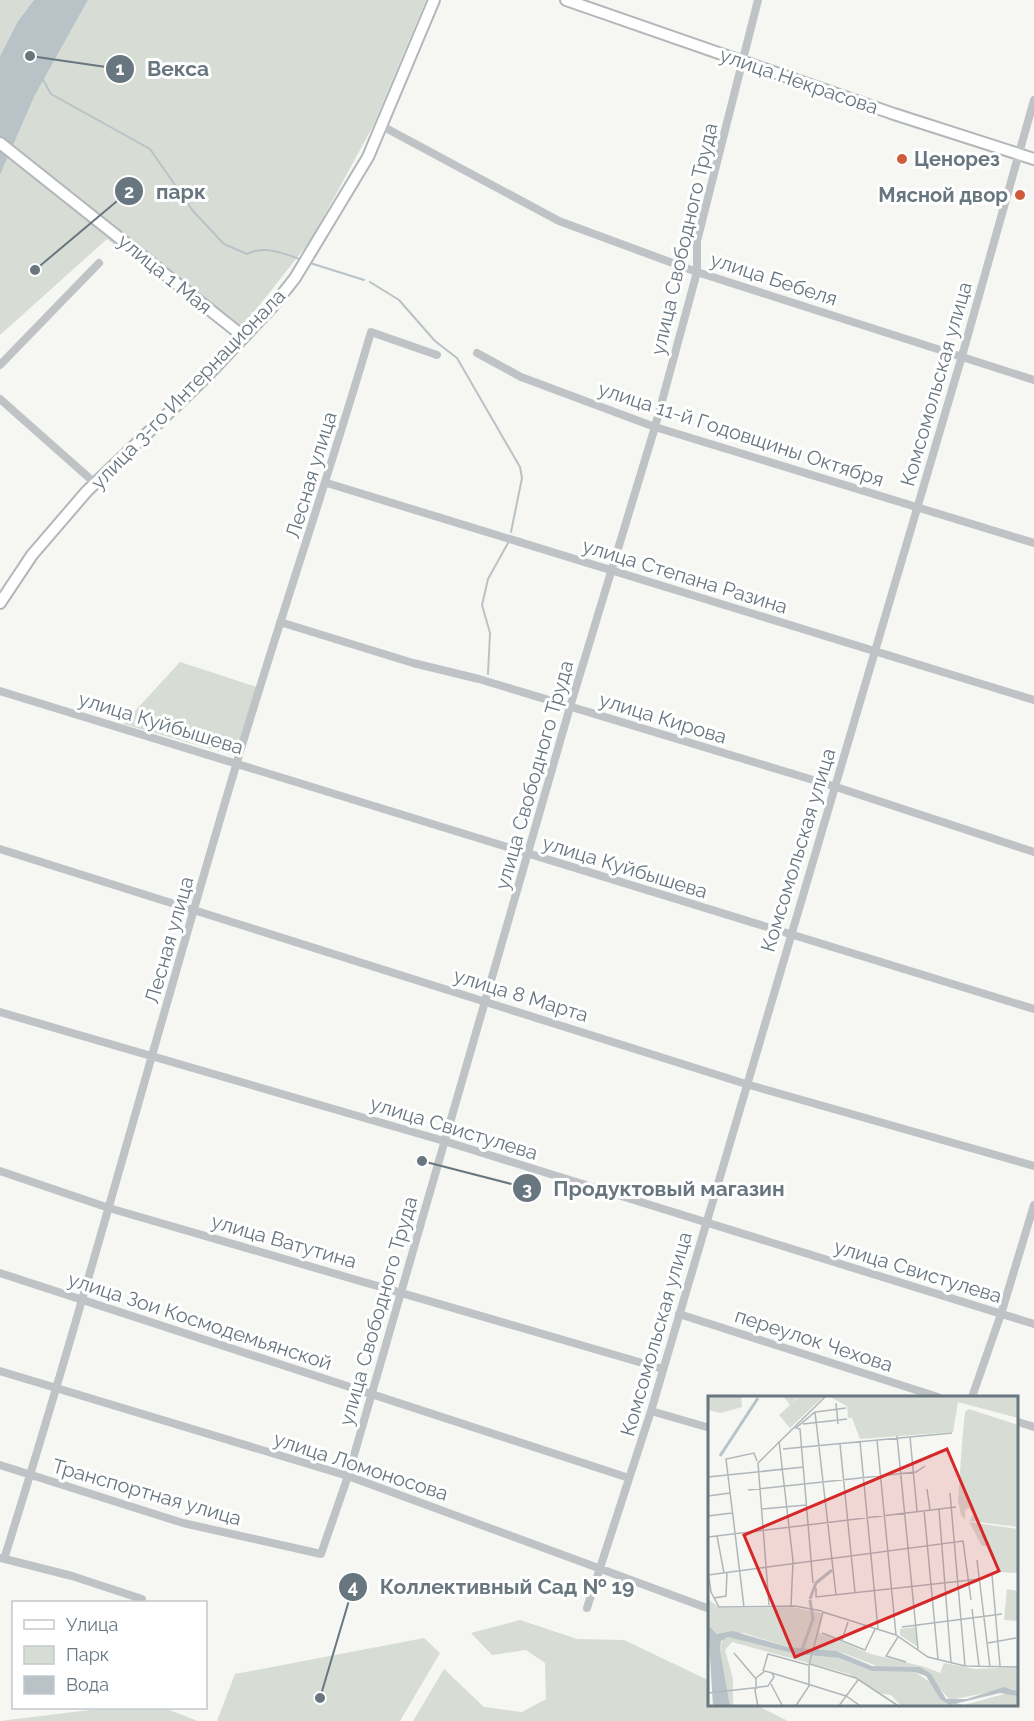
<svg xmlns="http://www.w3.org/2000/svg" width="1034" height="1721" viewBox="0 0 1034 1721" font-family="Raleway,sans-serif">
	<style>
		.green { fill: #d7dcd4 }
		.water { fill: #b9c2c6 }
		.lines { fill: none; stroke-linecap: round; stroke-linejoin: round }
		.stream { stroke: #b9c2c6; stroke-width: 2 }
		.secondary-casing { stroke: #b2b7ba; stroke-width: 14 }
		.street { stroke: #bfc3c6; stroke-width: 8 }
		.secondary { stroke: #fff; stroke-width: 10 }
		.poi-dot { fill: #ce5b3b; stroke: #fff; stroke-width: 2 }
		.labels { text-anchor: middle; stroke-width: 6; stroke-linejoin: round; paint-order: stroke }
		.street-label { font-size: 20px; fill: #687680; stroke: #fff }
		.poi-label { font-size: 20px; font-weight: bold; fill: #687680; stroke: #fff; text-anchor: start }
		.inset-river { fill: none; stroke: #b9c2c6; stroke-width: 3 }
		.inset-road { fill: none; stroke: #b0b7bb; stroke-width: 1.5 }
		.view { fill: #d62828; fill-opacity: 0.15; stroke: #d62828; stroke-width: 3 }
		.inset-edge { fill: none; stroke: #687680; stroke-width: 3 }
		.leader { fill: none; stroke: #687680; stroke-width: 2 }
		.callout-dot { fill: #687680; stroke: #fff; stroke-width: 2 }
		.mark-label { font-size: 18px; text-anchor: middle; font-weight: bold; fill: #fff }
		.callout-label { font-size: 21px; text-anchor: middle; font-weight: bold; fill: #687680; stroke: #fff; stroke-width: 6; stroke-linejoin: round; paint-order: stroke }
	</style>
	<rect width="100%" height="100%" fill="#f6f6f3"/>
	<path class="green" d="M0,0H34L18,21L0,56Z
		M88,0H426L373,126L311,240L235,336L107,239L0,335V175L35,95Z
		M180,662L257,687L236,756L123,724Z
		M520,1620L577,1639L624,1640L710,1681V1704L756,1705L788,1721H413L444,1669L484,1707L522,1712L546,1699L545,1663L526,1650L492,1655L471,1633Z
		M424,1638L440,1653L400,1721H217L235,1674Z
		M106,1708H164L198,1721H0Z"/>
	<path class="water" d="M34,0H88L35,95L0,175V56L18,21Z"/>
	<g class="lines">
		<path class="stream" d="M42,78L51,94L150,149L193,211L224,244L247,254C265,245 283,253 302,260
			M307,262L364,280
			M370,282L399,300L435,341L457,358L520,467L522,478L511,532
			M488,674L490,633L482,605L488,579L508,543"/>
		<g class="secondary-casing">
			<path id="secondary" d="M566,0L894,114L1034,159
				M0,143L244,337
				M0,603L32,555L87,491L206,377L273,306L295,278L368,157L434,0"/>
		</g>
		<path class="street" d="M382,126L559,221L697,272L1034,380
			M477,353L521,377L655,427L1034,543
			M0,365L99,263
			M0,399L96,484
			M327,483L1034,700
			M280,622L413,663L479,679L833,786L1034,852
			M0,691L1034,1009
			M0,849L746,1084L1034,1166
			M0,1012L444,1141L1034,1324
			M0,1171L109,1208L663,1369
			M0,1273L629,1478
			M679,1314L938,1397
			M0,1371L348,1476L707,1608
			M972,1397L1001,1314L1034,1205
			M651,1411L710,1428
			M1018,1422L1034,1427
			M0,1465L183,1523L321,1554L348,1476L570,707L655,427L697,272V241L758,0
			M1,1558L72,1576L142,1599
			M4,1559C87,1295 158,1027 237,762C280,618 329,476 371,332L437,355
			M587,1608L651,1411L962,356L1034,100"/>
		<use href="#secondary" class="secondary"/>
	</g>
	<g class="poi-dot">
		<circle cx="902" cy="159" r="6"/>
		<circle cx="1020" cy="195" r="6"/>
	</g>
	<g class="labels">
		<g class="street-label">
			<text transform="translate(799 81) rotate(19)" y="7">улица Некрасова</text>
			<text transform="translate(684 239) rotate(-77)" y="7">улица Свободного Труда</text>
			<text transform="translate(165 274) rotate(39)" y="7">улица 1 Мая</text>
			<text transform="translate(774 279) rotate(18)" y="7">улица Бебеля</text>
			<text transform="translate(936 384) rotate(-74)" y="7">Комсомольская улица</text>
			<text transform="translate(188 389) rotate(-46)" y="7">улица 3-го Интернационала</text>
			<text transform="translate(741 434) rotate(18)" y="7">улица 11-й Годовщины Октября</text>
			<text transform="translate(311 475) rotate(-73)" y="7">Лесная улица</text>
			<text transform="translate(685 576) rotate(17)" y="7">улица Степана Разина</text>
			<text transform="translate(663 718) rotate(17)" y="7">улица Кирова</text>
			<text transform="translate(161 723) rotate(17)" y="7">улица Куйбышева</text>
			<text transform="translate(534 775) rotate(-74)" y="7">улица Свободного Труда</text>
			<text transform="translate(798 850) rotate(-73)" y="7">Комсомольская улица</text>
			<text transform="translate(625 867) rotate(17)" y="7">улица Куйбышева</text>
			<text transform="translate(169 940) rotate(-74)" y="7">Лесная улица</text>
			<text transform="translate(521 995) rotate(17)" y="7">улица 8 Марта</text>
			<text transform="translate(454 1128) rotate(17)" y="7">улица Свистулева</text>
			<text transform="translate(284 1241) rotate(16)" y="7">улица Ватутина</text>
			<text transform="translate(918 1271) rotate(17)" y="7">улица Свистулева</text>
			<text transform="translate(378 1311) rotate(-74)" y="7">улица Свободного Труда</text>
			<text transform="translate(200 1321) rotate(18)" y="7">улица Зои Космодемьянской</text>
			<text transform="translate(656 1334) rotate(-74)" y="7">Комсомольская улица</text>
			<text transform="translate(814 1340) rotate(18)" y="7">переулок Чехова</text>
			<text transform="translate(361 1466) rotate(18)" y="7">улица Ломоносова</text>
			<text transform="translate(147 1492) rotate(16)" y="7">Транспортная улица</text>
		</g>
		<g class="poi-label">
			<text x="914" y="166">Ценорез</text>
			<text x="1008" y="202" text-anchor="end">Мясной двор</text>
		</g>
	</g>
	<g transform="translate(708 1396)">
		<rect width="310" height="310" fill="#f6f6f3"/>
		<path d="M33,0L34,11L13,17L0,14V1ZM75,0H90L84,7L92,0H116L82,32L71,19L82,9ZM310,0V22L250,6L245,36L152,43L144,22H140L139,10L122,1ZM261,13L310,29V131L262,125L265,118L261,112L257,114V124L253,119L250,105L254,48L257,16ZM261,126L310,133V177L292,176L281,150H274ZM299,193L310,195V225L296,224ZM0,203L12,212L84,211L115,217L111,237L163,258L217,271L232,277L236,267L267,273L310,271V295L302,292L242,304L212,271L169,270L135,257L79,251L36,237L9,238L0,229ZM207,231L210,251L192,239V233ZM25,241L89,258L131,262L164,275L207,276L222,286L232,303L256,309L300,297L310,300V310H193L183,299L170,297L141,278L24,246L17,254L25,283V310H22L12,254L15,242Z" fill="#d7dcd4"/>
		<path d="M0,229L9,238L25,235L79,251L128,255L164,270L212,271L223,278L238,303H259L296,291L310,295V300L292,297L242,309L232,303L218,280L207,276L164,275L131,262L89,258L20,241L13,245L12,254L22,310H5Z" fill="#b9c2c6"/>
		<path class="inset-river" d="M12,60L50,2M102,203L108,187L124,174M94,254L105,223L102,204"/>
		<path class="inset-road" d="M128,7L130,28M108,16L138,12M95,28L139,23M189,40L210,253M202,41L209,115M169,44L188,239M71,45L85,165L83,210M152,46L170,233M132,48L147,197M75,53L244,37M0,81L96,71M219,93L222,114M40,94L208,76L217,70M242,97L257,270M0,100L22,97M53,113L99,109M231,113L243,266M216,114L230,263M0,120L24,117M9,140L16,177M0,141L248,111M269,164L282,271M0,175L3,196L11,211L87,210L114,215M0,179L255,145L263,204M284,179L292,270M105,187L92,33L88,32L107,16L128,199M108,192V201L272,183M6,202L18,200L19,176M61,209L50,67L118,0M36,211L18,63L46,57L49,65M264,213L271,270M194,231L294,218M114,237L157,254L167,233M190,241L178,260L198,266M134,244L140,226M280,247L308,242M26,257L48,283M102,268L148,282L192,311M55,275L60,258L100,269M64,277L138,300L154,311M63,288L75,311M0,297L45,292H48L51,291L60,290L66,281L64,277L57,275L48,282V292L47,294L50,311M87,311L101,290V269L115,216L188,239L220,261L257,270L311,271M130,311L150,284"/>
		<path class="view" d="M239,53L291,175L87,261L36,139Z"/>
		<rect width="310" height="310" class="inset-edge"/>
	</g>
	<path class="leader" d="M30 56L120 69M35 270L129 191M422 1161L527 1188M320 1698L353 1587"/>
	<g class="callout-dot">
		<circle cx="30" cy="56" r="6"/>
		<circle cx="35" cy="270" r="6"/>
		<circle cx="422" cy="1161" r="6"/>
		<circle cx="320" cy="1698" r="6"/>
		<circle cx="120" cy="69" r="15"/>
		<circle cx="129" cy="191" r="15"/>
		<circle cx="527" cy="1188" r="15"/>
		<circle cx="353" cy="1587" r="15"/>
	</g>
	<g class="mark-label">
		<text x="120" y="75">1</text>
		<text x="129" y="198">2</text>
		<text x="527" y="1195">3</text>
		<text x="353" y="1593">4</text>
	</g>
	<g class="callout-label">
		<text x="178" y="76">Векса</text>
		<text x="181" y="199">парк</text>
		<text x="669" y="1196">Продуктовый магазин</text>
		<text x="507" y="1594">Коллективный Сад № 19</text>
	</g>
	<rect x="12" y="1601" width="195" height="108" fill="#ffffff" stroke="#c3c8cc" stroke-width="1.5"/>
	<rect x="24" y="1620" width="30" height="9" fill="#ffffff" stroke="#c3c8cc" stroke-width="1.5"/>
	<text x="66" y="1631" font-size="18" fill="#687680">Улица</text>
	<rect x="24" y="1646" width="30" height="18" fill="#d7dcd4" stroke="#c3c8cc" stroke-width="1.5"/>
	<text x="66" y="1661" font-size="18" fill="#687680">Парк</text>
	<rect x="24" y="1676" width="30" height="18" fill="#b9c2c6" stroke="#c3c8cc" stroke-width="1.5"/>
	<text x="66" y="1691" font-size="18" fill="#687680">Вода</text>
</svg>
